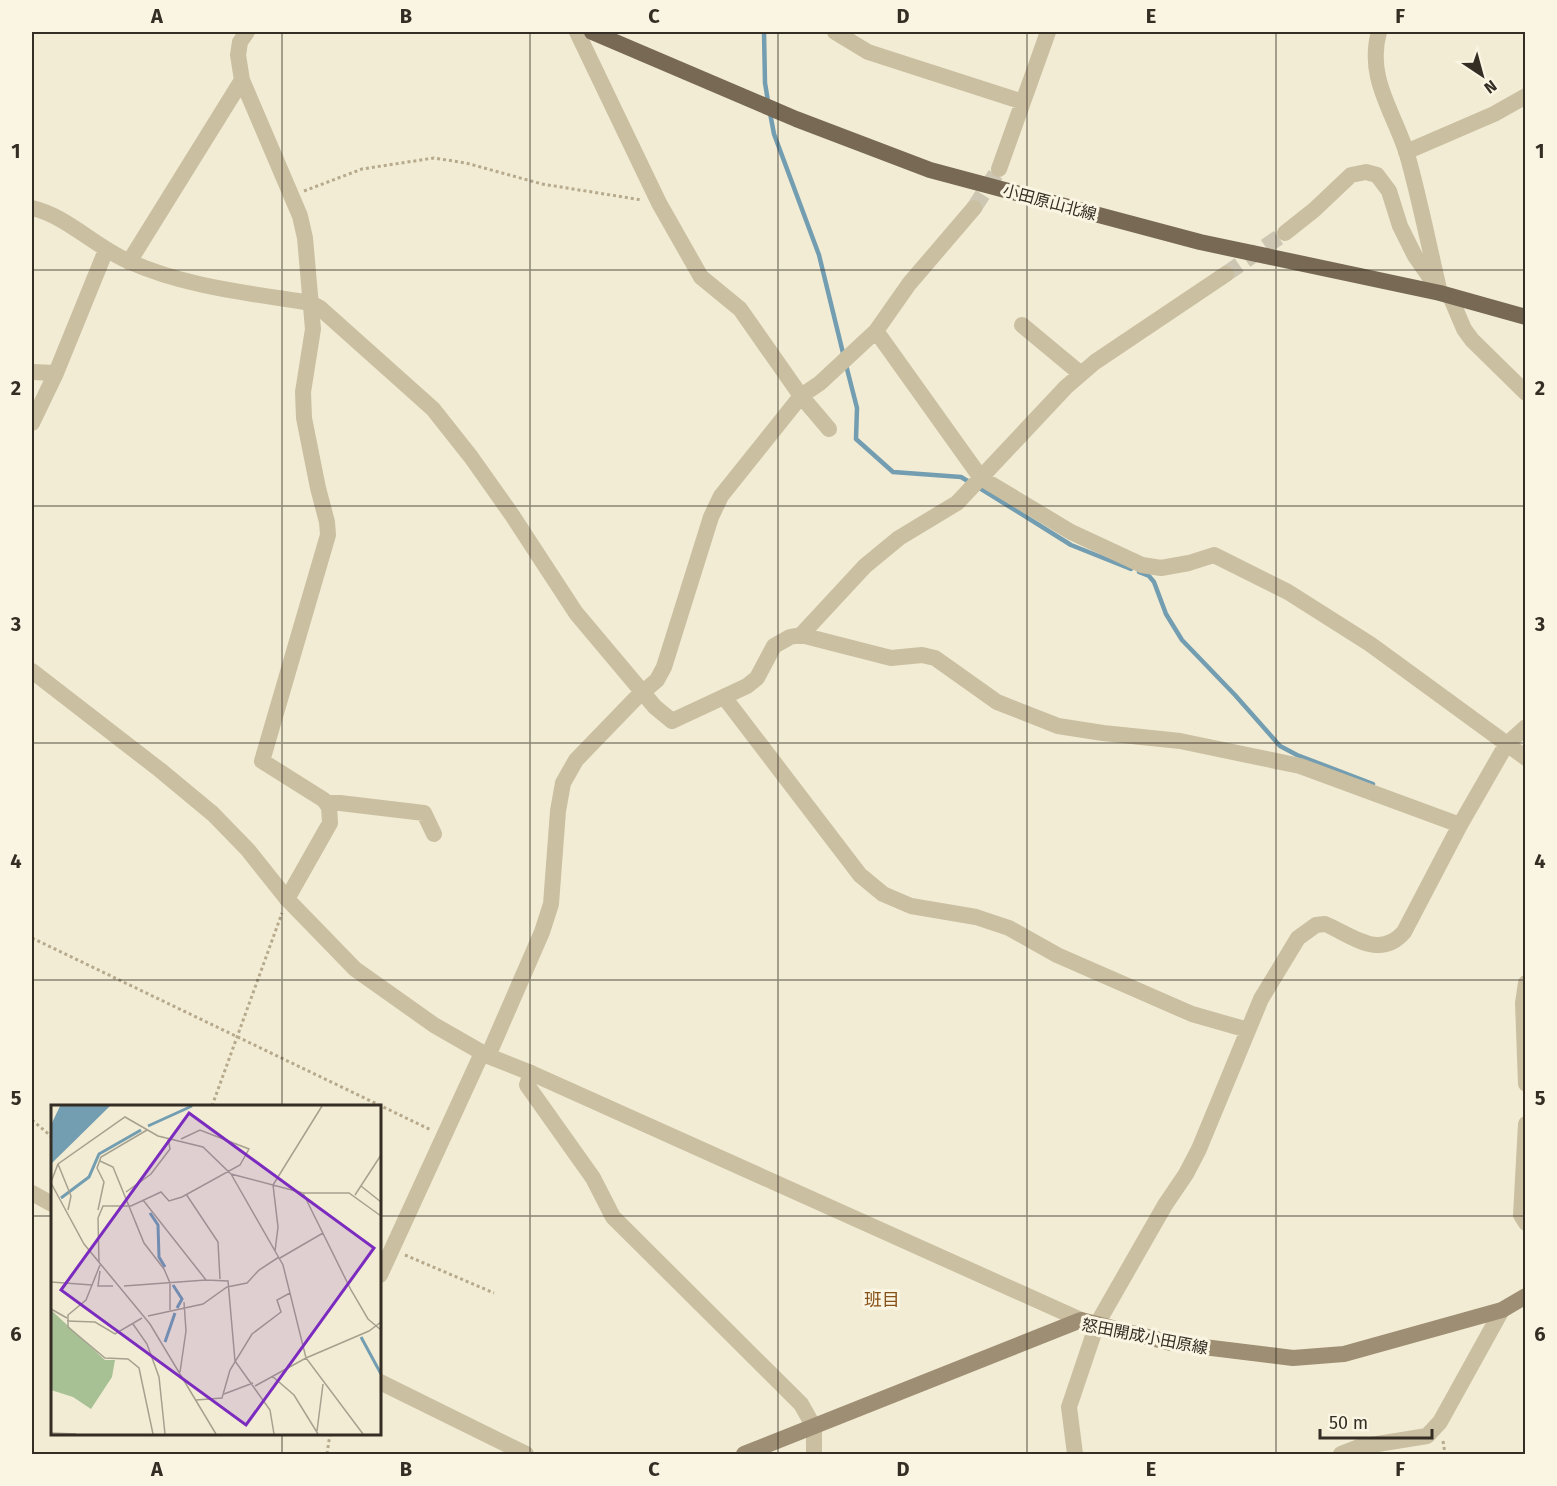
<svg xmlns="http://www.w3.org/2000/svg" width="1557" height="1486" viewBox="0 0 1557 1486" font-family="'Fira Sans','Noto Sans JP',sans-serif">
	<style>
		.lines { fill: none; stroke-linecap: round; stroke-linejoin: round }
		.stream { stroke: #739db0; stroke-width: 4.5 }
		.minor-tunnel { stroke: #ccc6b2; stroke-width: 16; stroke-dasharray: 16 8; stroke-linecap: butt }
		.path { stroke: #b6a98c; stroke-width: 3; stroke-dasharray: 3 3; stroke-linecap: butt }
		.minor { stroke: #cabfa1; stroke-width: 16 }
		.tertiary { stroke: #cabfa1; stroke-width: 16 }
		.secondary { stroke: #9e8e73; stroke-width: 16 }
		.primary { stroke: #776954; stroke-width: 16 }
		.grid { fill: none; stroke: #342d24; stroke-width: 1.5; stroke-opacity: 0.55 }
		.labels { text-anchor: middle; stroke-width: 6; stroke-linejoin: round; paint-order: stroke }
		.street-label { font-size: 16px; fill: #342d24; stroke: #faf5e2 }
		.neighbourhood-label { font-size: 18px; fill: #87511a; stroke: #faf5e2 }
		.inset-river { fill: none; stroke: #739db0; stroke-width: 3 }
		.inset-road { fill: none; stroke: #a6a08e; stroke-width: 1.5 }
		.view { fill: #7b2cbf; fill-opacity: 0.15; stroke: #7b2cbf; stroke-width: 3 }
		.inset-edge { fill: none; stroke: #342d24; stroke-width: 3 }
		.neatline { fill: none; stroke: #342d24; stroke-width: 2 }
		.grid-label { font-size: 20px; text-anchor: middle; font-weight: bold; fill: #342d24 }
	</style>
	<rect width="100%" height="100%" fill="#f2ecd5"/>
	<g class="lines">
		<path class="stream" d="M764,32L765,83L768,101
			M770,113L774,134L819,255L844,357
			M846,365L857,408L856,439L893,472L961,477L971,483
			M978,487L1071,545L1131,569
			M1139,572L1149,576L1154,582L1166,614L1182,640L1235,695L1280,746L1297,755L1373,784"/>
		<path class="minor-tunnel" d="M974,208L999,169
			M1226,274L1285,233"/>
		<path class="path" d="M304,191L362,169L434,158L466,163L542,184L642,200
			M32,938L431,1130
			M212,1106L282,913
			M32,1120L52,1137
			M405,1255L494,1293
			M1443,1441L1445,1454
			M327,1454L330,1434"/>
		<path class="minor" d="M247,32L240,42L238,55L242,80L300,216L305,238L313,329L303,392L304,418L318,488L327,522L328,535L262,761L324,800L329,807L330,823L287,899
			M577,32L659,203L701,277L740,309L801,396L829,429
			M835,32L868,52L1023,102
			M999,169L1048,32
			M32,208C67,216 94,246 128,261C185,287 249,293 311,303L320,308L433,409L471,457L512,515L576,613L655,707L672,721L747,686L757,678L774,646L790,637L801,635L891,658L922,655L935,658L997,702L1058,726L1103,733L1180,741L1300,766L1460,825
			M1285,233L1314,210L1351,175L1366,172L1377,175L1389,191L1400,226L1415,256L1440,292
			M129,262L242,80
			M1450,296L1464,329L1472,340L1526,393
			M1022,325L1081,374
			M876,331L981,478L1071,532L1142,565L1161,568L1189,563L1214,555L1288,592L1370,644L1526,758
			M32,372L56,373
			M32,423L56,373L106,250
			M801,635L865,566L899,538L957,503L1066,387L1095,362L1226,274
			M724,697L860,875L883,894L911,906L976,917L1009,928L1057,955L1192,1014L1248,1030
			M326,803H340L424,813L434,834
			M1526,983L1523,1003L1526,1084
			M488,1056L542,932L551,904L558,811L563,783L576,760L636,698L657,680L664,667L711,517L721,496L801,396L820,383L876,331L909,284L974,208
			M531,1073L527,1085L593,1178L613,1217L801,1404L814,1427V1454
			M1526,1124L1521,1215L1526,1223
			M32,1193L52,1204
			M380,1275L482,1053
			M380,1382L526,1454
			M1075,1454L1069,1407L1097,1324L1165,1205L1186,1174L1199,1149L1261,999L1298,938L1316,925L1325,924C1353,936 1380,960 1404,932L1460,825L1506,745L1526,727
			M1341,1454L1359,1447L1427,1436L1440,1422L1502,1310"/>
		<path class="tertiary" d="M1379,32C1366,78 1394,112 1407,154C1420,200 1429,247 1440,293
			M1406,152L1494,114L1526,96
			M32,671L160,770L213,814L248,850L287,899L355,969L434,1025L488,1056L531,1073L1081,1320"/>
		<path class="secondary" d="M744,1454L1081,1320L1171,1343L1293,1358L1344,1354L1502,1310L1526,1296"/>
		<path class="primary" d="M592,32L796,119L930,170L1200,242L1440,293L1526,317"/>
	</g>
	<path class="grid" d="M282,32V1106M530,32V1454M778,32V1454M1027,32V1454M1276,32V1454M32,270H1526M32,506H1526M32,743H1526M32,980H1526M32,1216H52M380,1216H1526M282,1434V1454"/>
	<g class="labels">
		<g class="street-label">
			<text transform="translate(1050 202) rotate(15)" y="6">小田原山北線</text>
			<text transform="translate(1145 1336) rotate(11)" y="6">怒田開成小田原線</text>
		</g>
		<g class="neighbourhood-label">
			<text x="882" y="1306">班目</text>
		</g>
	</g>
	<g transform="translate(51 1105)">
		<rect width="330" height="330" fill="#f2ecd5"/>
		<path d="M0,205L54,255H64L61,272L40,304L22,292L0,285Z" fill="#a7c195"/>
		<path d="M9,1H59L0,59V20Z" fill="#739db0"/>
		<path class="inset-river" d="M97,21L141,1M10,93L38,72L48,49L90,25M99,108L107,120L108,152L114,162M122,180L131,194L126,203M310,232L330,269M114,237L124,208"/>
		<path class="inset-road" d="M49,56L62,62L93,138L113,164L119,178V205M7,59L20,91L17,105M180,69L232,160L255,253L312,329M0,77L7,59L74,12L107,31L152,42L180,69L252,88H298L330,111M0,78L33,139L99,219L165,329M310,81L330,97M75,87L100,69L119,44L117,33M252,88L300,185L317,214L330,225M135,89L167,137L169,174M304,90L330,50M92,95L155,175L177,176L184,256L219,305L223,329M47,105L53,77L46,63L50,52L96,25M47,113L52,101H80L110,87L118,96L131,92L189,60L198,44L149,25L130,34M47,113L48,158M224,146L227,122L222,80L271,1M229,153L272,128M49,160L35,195L17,210V222L54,253L77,254L88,263L102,329M49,166L47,181H62M0,177L41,180M73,181L155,175M0,204L16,213M97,211L152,199L176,182L196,178L208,165L228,152M16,216L44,217L64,229L91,213M82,219L96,239L108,272L114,329M129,267L135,226L133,197M221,271L243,290L267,329M204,281L255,253L318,226L330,217M173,289L202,278M145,295L171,293L179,265L201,229L230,207L226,195L239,188M266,326L272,279M0,328L25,329"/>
		<path class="view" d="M138,8L323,143L195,320L10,185Z"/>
		<rect width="330" height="330" class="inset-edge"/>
	</g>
	<rect width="1557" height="1486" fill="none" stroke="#faf5e2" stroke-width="66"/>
	<g transform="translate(1482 75) rotate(144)" stroke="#faf5e2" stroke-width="4.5" paint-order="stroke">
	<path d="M0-4.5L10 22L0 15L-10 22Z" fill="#342d24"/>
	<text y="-9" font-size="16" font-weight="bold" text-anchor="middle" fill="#342d24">N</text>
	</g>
	<path d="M1320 1429v9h112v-9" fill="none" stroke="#342d24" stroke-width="3"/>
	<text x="1329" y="1429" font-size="18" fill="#342d24" stroke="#faf5e2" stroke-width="4.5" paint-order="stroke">50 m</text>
	<rect x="33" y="33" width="1491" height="1420" class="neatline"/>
	<g class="grid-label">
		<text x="157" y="23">A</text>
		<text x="406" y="23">B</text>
		<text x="654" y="23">C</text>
		<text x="903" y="23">D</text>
		<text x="1151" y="23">E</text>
		<text x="1400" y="23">F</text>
		<text x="16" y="158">1</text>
		<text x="1540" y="158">1</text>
		<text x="16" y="395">2</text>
		<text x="1540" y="395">2</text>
		<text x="16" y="631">3</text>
		<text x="1540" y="631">3</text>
		<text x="16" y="868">4</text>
		<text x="1540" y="868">4</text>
		<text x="16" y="1105">5</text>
		<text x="1540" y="1105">5</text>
		<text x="16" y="1341">6</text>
		<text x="1540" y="1341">6</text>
		<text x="157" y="1476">A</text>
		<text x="406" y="1476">B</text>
		<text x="654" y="1476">C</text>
		<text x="903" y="1476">D</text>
		<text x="1151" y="1476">E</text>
		<text x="1400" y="1476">F</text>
	</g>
</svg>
